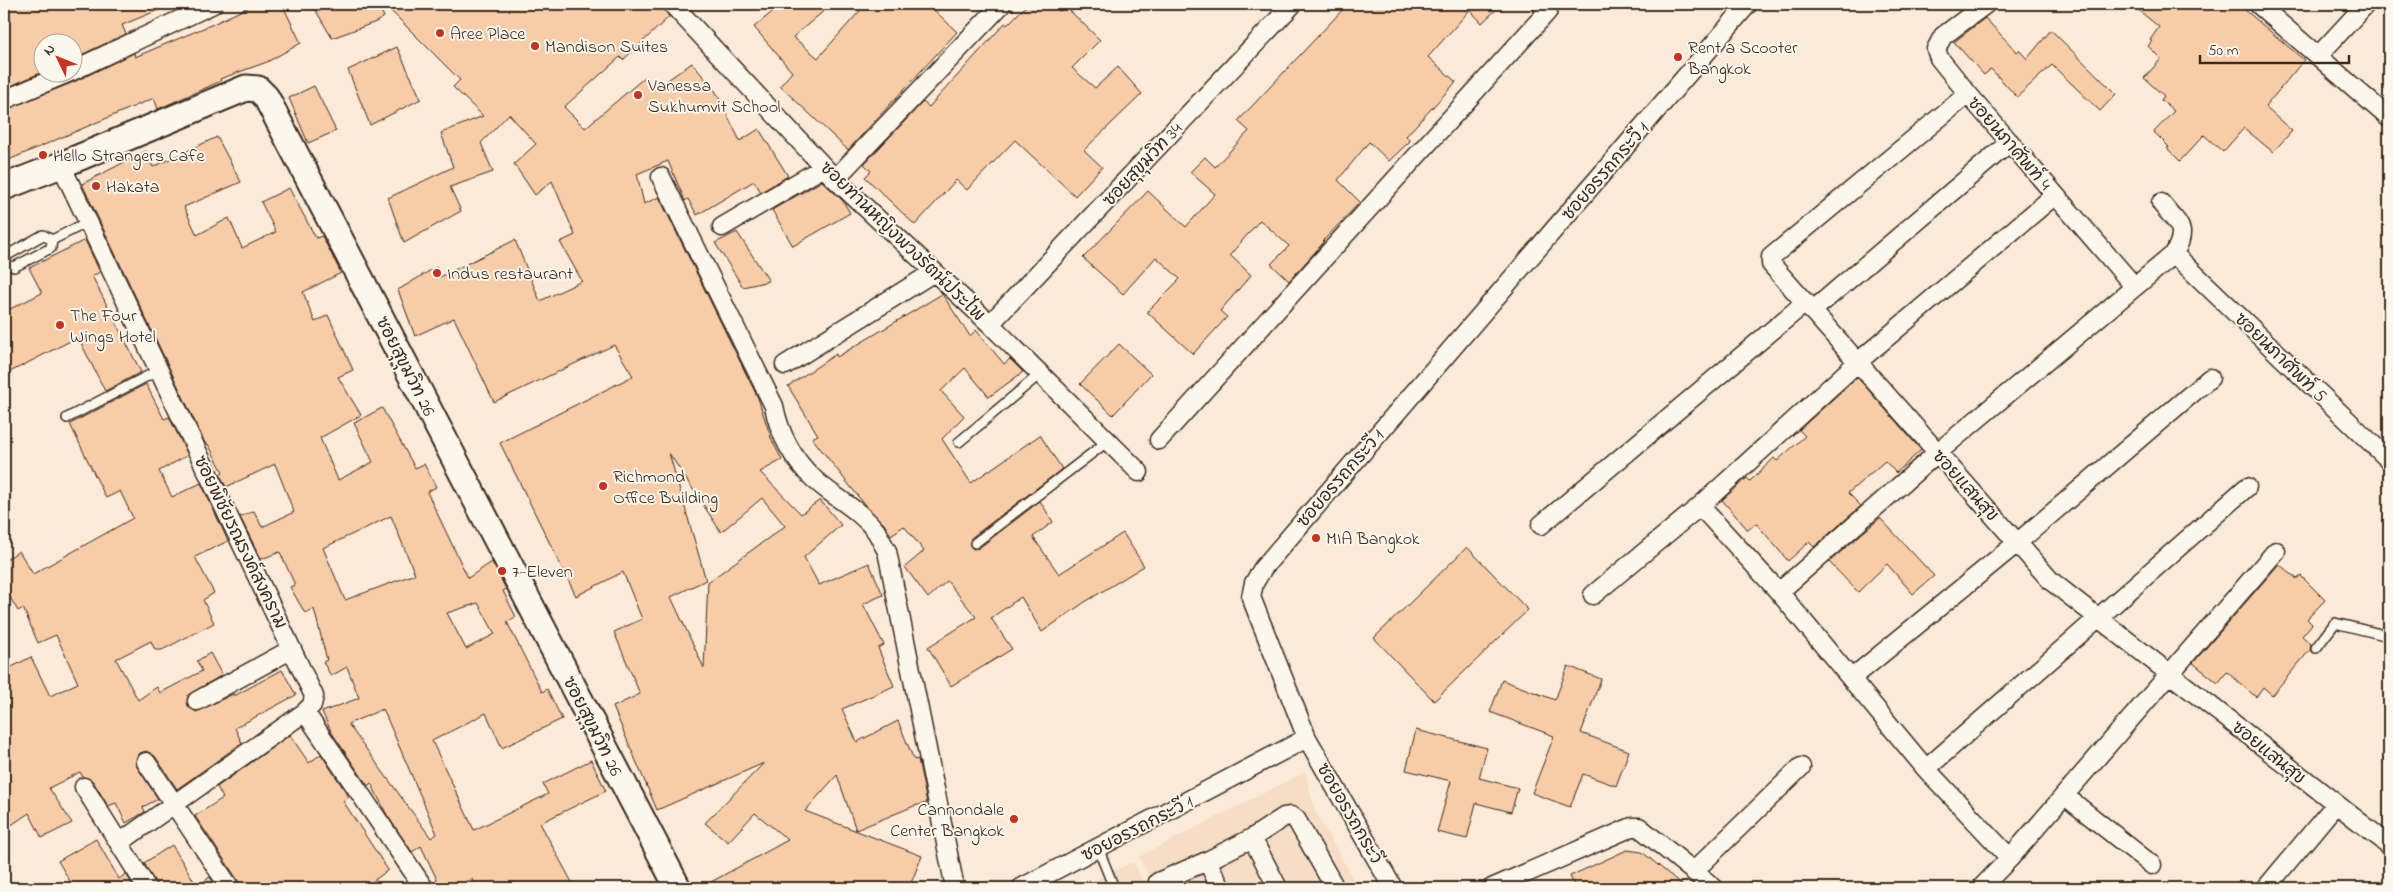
<svg xmlns="http://www.w3.org/2000/svg" width="2393" height="892" viewBox="0 0 2393 892" font-family="'Indie Flower','Playpen Sans Thai',sans-serif">
	<style>
		.built { fill: #f5ddc6 }
		.building { fill: #f8cca7; stroke: #3b2a1e; fill-rule: evenodd }
		.lines { fill: none; stroke-linecap: round; stroke-linejoin: round }
		.lane-casing { stroke: #3b2a1e; stroke-width: 12 }
		.street-casing { stroke: #3b2a1e; stroke-width: 21 }
		.secondary-casing { stroke: #3b2a1e; stroke-width: 29 }
		.lane { stroke: #fbf7ec; stroke-width: 9 }
		.street { stroke: #fbf7ec; stroke-width: 18 }
		.secondary { stroke: #fbf7ec; stroke-width: 25 }
		.poi-dot { fill: #c8321e; stroke: #fbf7ec; stroke-width: 2 }
		.labels { text-anchor: middle; stroke-width: 4; stroke-linejoin: round; paint-order: stroke }
		.poi-label { font-size: 18px; fill: #3b2a1e; stroke: #fbf7ec; text-anchor: start }
		.street-label { font-size: 18px; fill: #3b2a1e; stroke: #fbf7ec }
	</style>
	<rect width="100%" height="100%" fill="#faead7"/>
	<filter id="ink" filterUnits="userSpaceOnUse"><feTurbulence type="fractalNoise" baseFrequency=".02" numOctaves="2"/><feDisplacementMap in="SourceGraphic" scale="10" xChannelSelector="R" yChannelSelector="G"/><feConvolveMatrix kernelMatrix="1 2 1 2 8 2 1 2 1" color-interpolation-filters="sRGB"/></filter>
	<g filter="url(#ink)">
		<path class="built" d="M1305,772L1315,811L1358,888H1154L1139,857Z
			M1133,862L1146,888H1079Z"/>
		<path class="building" d="M4,4H173L122,25L126,34L72,59V42H42V72L4,89Z
			M255,4H282L301,43L267,62L220,79L221,81L158,109L154,98L4,162V110L74,82L134,53L135,57L213,24Z
			M312,4H378L384,17L376,22L332,38Z
			M384,4H662L669,17L623,60L620,57L564,107L585,128L645,77L655,89L692,63L716,92L740,141L759,129L788,176L761,192L754,181L697,215L688,199L685,201L668,161L637,174L644,204L659,197L758,398L771,438L782,460L760,472L801,514L820,500L841,525L804,557L819,585L869,563L883,595L863,604L884,645L878,648L894,686L842,709L857,742L898,721L914,760L918,759L927,803L914,806L856,830L837,775L805,811L922,856L909,888H844L832,884L824,888H700L788,840L755,813L728,842L705,823L764,763L657,810L613,707L640,694L614,632L642,619L623,572L576,596L500,443L633,376L614,345L494,402L454,318L415,336L398,290L436,267L440,277L515,240L540,301L582,281L560,242L575,235L552,181L535,195L514,164L536,144L509,114L481,143L493,172L450,187L461,211L404,243L388,198L453,167L441,133L483,116L453,87L460,80ZM669,453L721,532L762,498L785,526L708,582L704,668L671,597L706,580Z
			M782,4H832L793,37L818,58L866,4H928L957,32L848,150L780,86L792,72L754,27Z
			M1028,4H1051L1060,11L1065,6L1100,40L1072,68L1095,88L1118,67L1142,94L1084,150L1102,167L1075,196L1015,140L967,190L956,180L915,225L865,177L871,171L864,164L923,102L929,107L1005,23L1007,25Z
			M1348,4H1502L1482,23L1470,10L1428,57L1456,82L1406,136L1410,141L1389,161L1369,142L1338,180L1360,202L1323,241L1324,242L1289,281L1271,264L1289,246L1260,220L1230,255L1251,275L1220,311L1227,317L1193,354L1147,312L1180,279L1156,257L1123,294L1083,258L1148,191L1186,227L1215,194L1190,172L1205,157L1215,167L1249,131L1238,121Z
			M2131,4H2238L2304,60L2265,107L2292,131L2273,152L2244,128L2223,152L2204,135L2180,161L2167,148L2169,147L2154,132L2174,111L2161,100L2164,96L2144,78L2161,59L2148,46L2152,41L2150,40L2159,27Z
			M1985,18L2017,52L2019,50L2027,59L2051,30L2116,94L2100,111L2052,65L2017,97L1991,69L1984,75L1954,42Z
			M397,47L421,99L370,125L348,70Z
			M314,86L336,131L308,143L289,98Z
			M217,137L241,182L184,207L197,235L229,218L242,248L276,232L261,202L289,188L316,238L322,236L341,273L303,292L315,322L328,315L353,370L338,377L361,415L320,438L338,480L373,462L354,423L382,408L415,468L424,464L436,487L427,492L468,578L492,562L506,589L503,591L516,617L507,622L542,692L547,689L562,719L502,748L486,713L432,741L474,830L548,794L543,784L591,760L606,791L540,823L575,888H477L472,879L454,888H441L421,846L412,852L387,815L371,783L368,786L332,733L322,712L359,698L347,667L331,676L323,662L327,660L314,609L305,613L290,587L295,585L280,552L261,559L240,517L254,511L262,527L294,512L275,464L226,487L220,474L223,472L208,444L206,445L82,184L146,151L153,167ZM391,516L415,574L345,600L323,548ZM478,603L495,634L466,649L447,613ZM383,709L437,834L431,838L348,724Z
			M822,181L843,201L850,213L793,246L772,210Z
			M737,232L769,281L743,287L715,243Z
			M85,240L100,272L92,276L141,372L105,391L78,337L4,375V312L42,293L29,268Z
			M942,294L970,336L976,330L1004,364L1010,359L1023,372L989,397L965,368L941,391L964,416L942,439L971,483L1040,435L1062,469L971,538L970,546L973,549L979,548L1040,501L1053,522L1033,537L1059,574L1123,533L1144,566L1085,602L1042,632L1021,597L991,618L1012,649L951,686L928,647L976,617L947,581L928,598L905,567L924,551L904,526L891,535L884,524L865,505L812,438L818,435L788,386L836,354L837,357Z
			M1119,344L1151,374L1113,415L1080,384Z
			M1857,377L1921,450L1896,473L1885,461L1848,493L1861,506L1814,547L1809,542L1788,561L1756,523L1748,530L1722,500L1747,478L1750,481L1774,458L1777,461L1805,436L1799,430Z
			M146,384L164,419L169,417L188,455L159,471L172,497L201,483L228,541L195,557L214,593L203,600L214,623L162,650H155L151,641L116,659L138,700L157,687L160,693L202,671L197,661L210,653L222,675L188,695V706L196,712L233,694L234,696L282,670L296,695L235,728L242,743L177,789L155,756L146,751L140,753L136,758L137,767L158,799L143,807L145,812L126,823L116,803L108,806L93,781L83,777L80,772L49,788L72,823L42,838L29,813L4,830V671L31,657L50,696L78,683L56,635L38,643L23,608L18,611L4,587V561L19,551L33,574L133,518L120,491L106,498L70,424Z
			M1880,518L1934,576L1913,594L1887,564L1858,592L1829,562Z
			M1467,547L1528,610L1434,701L1374,638Z
			M2279,564L2297,579L2301,576L2325,600L2307,619L2312,624L2302,636L2311,644L2310,650L2272,695L2263,687L2256,697L2227,672L2218,683L2193,663Z
			M1568,666L1601,679L1581,733L1629,751L1616,786L1583,774L1570,807L1532,793L1554,736L1490,712L1502,680L1555,700Z
			M1416,730L1487,748L1479,778L1518,788L1511,812L1476,803L1467,839L1437,832L1451,781L1406,770Z
			M290,735L309,763L321,754L349,797L343,801L388,870L364,888H240L239,882L195,816L223,798L217,787Z
			M96,839L119,879L126,874L135,888H74L58,861Z
			M172,845L197,886L210,877L217,888H158L144,863Z
			M1627,850L1642,852L1686,888H1575L1570,876Z"/>
		<g class="lines">
			<g class="lane-casing">
				<path id="lane" d="M52,240L88,222
					M7,255L5,261L6,265L14,267L51,248L52,240
					M4,257L43,235L52,240
					M67,418L159,370
					M959,442L1040,374
					M975,543L1108,441
					M2316,648L2335,623L2389,636
					M1098,848L1114,888"/>
			</g>
			<g class="street-casing">
				<path id="street" d="M672,4L835,179L990,324L1139,472
					M1986,4L1943,36L1936,49L1939,58L1968,94L2134,286
					M2258,4L2389,118
					M2319,55L2366,4
					M72,71L213,4
					M1968,94L1771,257V264L2051,581L2389,845
					M4,100L70,72
					M61,165L314,696L312,705L305,712L119,843
					M661,177L774,406C779,433 793,460 814,479C833,497 859,509 876,531C880,537 883,545 887,551L955,888
					M835,179L1002,4
					M722,227L824,167
					M2174,254L2389,460
					M1812,311L2010,142
					M990,324L1293,4
					M785,365L934,272
					M1159,440L1548,11L1541,4
					M1700,506L1779,592L1926,769L2010,858
					M1541,525L1806,302
					M1779,592L1937,453L2174,254C2189,227 2178,225 2161,203
					M1593,595L1700,506L1859,361L2055,195
					M1852,678L2017,543L2210,378
					M197,701L292,649
					M305,712L424,888
					M1307,738L1393,888
					M146,762L230,888
					M1926,769L2247,487
					M84,787L147,888
					M2065,796L2152,865
					M1252,838L1278,888
					M1694,871L1801,767
					M1158,882L1207,861
					M1021,888L1307,738L1251,597L1254,583L1263,568L1748,4
					M1221,888L1207,861L1252,838L1284,817L1291,816L1296,819L1335,888
					M1492,888L1632,827H1639L1714,888
					M1981,888L2010,858L2276,551
					M2266,888L2335,805"/>
			</g>
			<g class="secondary-casing">
				<path id="secondary" d="M4,187L61,165L246,88L258,89L266,97L678,888"/>
			</g>
			<use href="#lane" class="lane"/>
			<use href="#street" class="street"/>
			<use href="#secondary" class="secondary"/>
		</g>
	</g>
	<g class="poi-dot">
		<circle cx="440" cy="33" r="5"/>
		<circle cx="535" cy="46" r="5"/>
		<circle cx="1678" cy="57" r="5"/>
		<circle cx="638" cy="95" r="5"/>
		<circle cx="43" cy="155" r="5"/>
		<circle cx="96" cy="186" r="5"/>
		<circle cx="437" cy="273" r="5"/>
		<circle cx="60" cy="325" r="5"/>
		<circle cx="603" cy="486" r="5"/>
		<circle cx="1316" cy="538" r="5"/>
		<circle cx="502" cy="571" r="5"/>
		<circle cx="1014" cy="819" r="5"/>
	</g>
	<g class="labels">
		<g class="poi-label">
			<text x="450" y="39">Aree Place</text>
			<text x="545" y="52">Mandison Suites</text>
			<text x="1688" y="53">Rent a Scooter<tspan x="1688" dy="21">Bangkok</tspan></text>
			<text x="648" y="91">Vanessa<tspan x="648" dy="21">Sukhumvit School</tspan></text>
			<text x="53" y="161">Hello Strangers Cafe</text>
			<text x="106" y="192">Hakata</text>
			<text x="447" y="279">Indus restaurant</text>
			<text x="70" y="321">The Four<tspan x="70" dy="21">Wings Hotel</tspan></text>
			<text x="613" y="482">Richmond<tspan x="613" dy="21">Office Building</tspan></text>
			<text x="1326" y="544">MIA Bangkok</text>
			<text x="512" y="577">7-Eleven</text>
			<text x="1004" y="815" text-anchor="end">Cannondale<tspan x="1004" dy="21">Center Bangkok</tspan></text>
		</g>
		<g class="street-label">
			<text transform="translate(2010 143) rotate(49)" y="6">ซอยนภาศัพท์ 4</text>
			<text transform="translate(1142 164) rotate(-47)" y="6">ซอยสุขุมวิท 34</text>
			<text transform="translate(1605 171) rotate(-49)" y="6">ซอยอรรถกระวี 1</text>
			<text transform="translate(903 241) rotate(44)" y="6">ซอยท่านหญิงพวงรัตน์ประไพ</text>
			<text transform="translate(2281 357) rotate(44)" y="6">ซอยนภาศัพท์ 5</text>
			<text transform="translate(406 366) rotate(63)" y="6">ซอยสุขุมวิท 26</text>
			<text transform="translate(1340 478) rotate(-49)" y="6">ซอยอรรถกระวี 1</text>
			<text transform="translate(1966 485) rotate(48)" y="6">ซอยแสนสุข</text>
			<text transform="translate(241 542) rotate(64)" y="6">ซอยพิชัยรณรงค์สงคราม</text>
			<text transform="translate(593 726) rotate(63)" y="6">ซอยสุขุมวิท 26</text>
			<text transform="translate(2269 752) rotate(39)" y="6">ซอยแสนสุข</text>
			<text transform="translate(1350 813) rotate(60)" y="6">ซอยอรรถกระวี</text>
			<text transform="translate(1137 828) rotate(-27)" y="6">ซอยอรรถกระวี 1</text>
		</g>
	</g>
	<rect width="2393" height="892" fill="none" stroke="#fbf7ec" stroke-width="20"/>
	<rect x="10" y="10" width="2373" height="872" fill="none" stroke="#3b2a1e" stroke-width="2" filter="url(#ink)"/>
	<g transform="translate(58 58) rotate(313)"><circle r="24" fill="#fbf7ec" stroke="#aea59a"/>
	<path d="M0-4L9 19L0 12L-9 19Z" fill="#c8321e"/>
	<text y="-8" font-size="14" font-weight="bold" text-anchor="middle" fill="#3b2a1e">N</text>
	</g>
	<path d="M2200 55v8h149v-8" fill="none" stroke="#3b2a1e" stroke-width="2.5"/>
	<text x="2208" y="55" font-size="15" fill="#3b2a1e" stroke="#fbf7ec" stroke-width="4" paint-order="stroke">50 m</text>
</svg>
